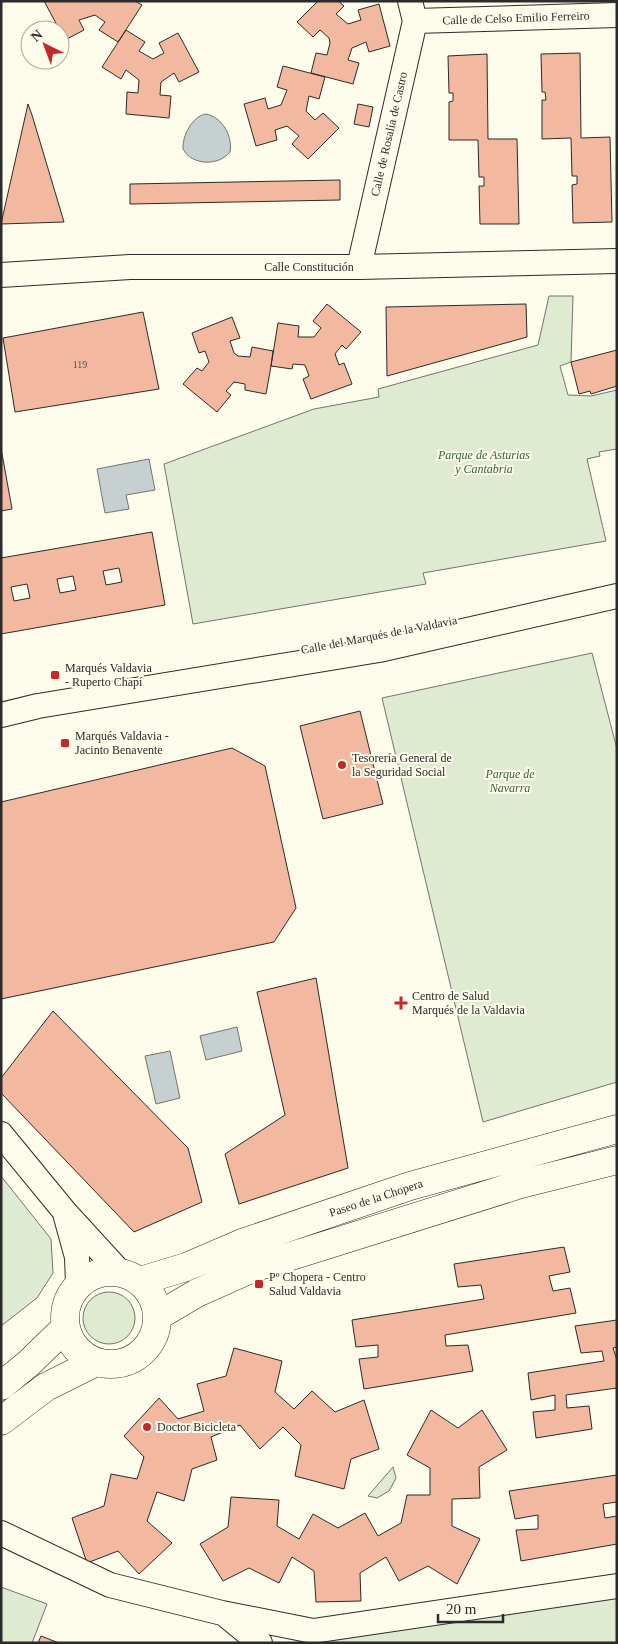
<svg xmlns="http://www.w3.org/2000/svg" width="618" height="1644" viewBox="0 0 618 1644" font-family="'Times New Roman',serif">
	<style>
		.green { fill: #deebd1; stroke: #74746e }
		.water { fill: #c7d0d0; stroke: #74746e }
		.building { fill: #f2b8a0; stroke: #2b2b2b; fill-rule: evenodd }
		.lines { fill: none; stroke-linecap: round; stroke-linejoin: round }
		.minor-casing { stroke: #2b2b2b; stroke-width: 26 }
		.major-casing { stroke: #2b2b2b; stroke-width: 29 }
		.minor { stroke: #fdfbea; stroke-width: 24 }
		.major { stroke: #fdfbea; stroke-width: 28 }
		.poi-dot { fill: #c62828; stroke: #fdfbea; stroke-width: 2 }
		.labels { text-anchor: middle; stroke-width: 4; stroke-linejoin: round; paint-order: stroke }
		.number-label { font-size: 10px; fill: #5d4e48 }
		.street-label { font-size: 12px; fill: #2b2b2b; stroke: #fdfbea }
		.park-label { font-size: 12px; font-style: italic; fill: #34623c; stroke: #fdfbea }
		.poi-label { font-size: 12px; fill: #2b2b2b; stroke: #fdfbea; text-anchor: start }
	</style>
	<rect width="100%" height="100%" fill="#fdfbea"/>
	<path class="green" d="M549,296H573L571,362L560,366L568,395L591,396L617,390V449L599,452L600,456L587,459L606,541L423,573L426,584L193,624L164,464L314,409L379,397L378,389L538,345Z
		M592,653L617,749V1082L483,1122L382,698Z
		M1,1176L51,1239L53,1273L37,1298L1,1326Z
		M83 1318a26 26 0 1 1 52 0a26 26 0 1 1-52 0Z
		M393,1467L396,1478L389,1491L377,1498L368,1496Z
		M1,1587L47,1604L32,1643H1Z
		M617,1598V1643H298V1642Z"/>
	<path class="water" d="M206,114C222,117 233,136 230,152C219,166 192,166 183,149C182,137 192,116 206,114Z
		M149,459L155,490L126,495L129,509L105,513L97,469Z
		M237,1027L242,1051L206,1060L200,1036Z
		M170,1051L180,1098L156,1104L145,1056Z"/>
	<path class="building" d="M44,1H135L142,5L118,42L99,30L105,22L95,15L79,20L84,30L65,40Z
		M318,1H338L344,6L336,14L348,24L361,20L358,10L379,4L390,46L369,52L366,42L352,48L348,60L359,63L353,84L311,73L316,53L327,55L330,43L329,38L320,30L313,37L297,22Z
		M126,30L145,42L139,51L153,59L164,53L159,43L178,33L199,72L179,82L174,73L161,82L160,95L171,96L169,118L126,114L127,92L138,93L139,80L126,70L121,79L102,67Z
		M580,53L581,138L610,137L612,222L573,223L572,185L577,184V176H572L571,138L542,139V100H546L545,92H542L541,54Z
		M487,54L488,139H517L519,224H480L479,186H484V177H479L478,140H449V102L453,101V93H449L448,56Z
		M283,66L325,77L319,99L309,96L306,111L315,120L323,113L339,128L308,159L292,144L299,136L287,126L275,130L277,140L256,146L244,104L265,98L268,109L281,105L287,90L277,87Z
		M28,104L32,115L64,222L1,224Z
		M358,104L373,107L369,127L354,124Z
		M340,180V200L130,204V184Z
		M327,304L361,332L346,349L342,345L335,354L339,365L344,363L352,384L311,399L303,379L309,376L305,365L293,364L292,369L271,366L278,323L299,326L298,337H314L321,328L313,321Z
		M526,304L527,337L387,376L386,307Z
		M143,312L159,389L15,412L3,338Z
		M232,317L240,338L230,341L234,353L238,356L250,357L252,347L273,351L271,366L266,394L245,390V384L234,382L226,391L231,395L217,412L183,384L197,368L202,371L209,362L205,351L199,353L192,333Z
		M617,350V386L591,394L590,391L579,394L571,362Z
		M1,448L12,509L1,511Z
		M152,532L165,605L1,634V558ZM119,568L122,582L106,585L103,571ZM73,576L76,590L60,593L57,579ZM27,584L30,598L14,601L11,587Z
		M360,711L383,804L323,819L300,726Z
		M232,748L265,766L296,908L274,942L1,999V802Z
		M316,978L348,1168L239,1204L225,1154L285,1115L257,992Z
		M53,1011L188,1148L202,1202L134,1232L1,1093V1078Z
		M564,1247L570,1272L549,1276L553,1291L570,1288L576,1313L445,1335L446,1346L468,1345L473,1371L364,1389L359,1359L378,1357V1345L356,1347L352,1320L484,1299L481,1285L458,1287L454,1264Z
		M617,1320V1347L613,1348L617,1360V1388L566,1395L567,1408L589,1406L592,1429L536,1438L533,1412L555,1410V1395L531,1400L528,1373L604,1361L602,1351L581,1353L575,1326Z
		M234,1348L282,1361L275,1392L294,1409L312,1391L335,1412L364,1400L379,1449L351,1459L344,1489L295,1476L301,1445L283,1427L260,1449L240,1425L211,1437L217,1460L192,1469L184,1501L157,1492L147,1521L172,1543L139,1574L118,1551L87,1563L72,1518L104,1506L111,1474L137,1479L144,1457L124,1436L159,1398L178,1419L204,1411L197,1384L226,1376Z
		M431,1410L458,1428L482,1410L507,1450L479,1467L480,1498L452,1499V1526L480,1539L457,1584L428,1566L399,1581L386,1557L360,1573L361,1601L316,1602L314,1571L292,1557L279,1583L249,1568L223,1581L200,1544L228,1527L231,1497L279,1500L277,1526L299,1539L313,1514L338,1528L365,1513L378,1536L401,1523L407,1495H430V1468L407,1455Z
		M617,1475V1502L603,1504L605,1518L617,1516V1544L521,1561L516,1530L538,1529V1515L515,1519L509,1491Z
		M41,1636L59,1643H38Z"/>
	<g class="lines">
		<g class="minor-casing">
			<path id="minor" d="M415,21L617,15
				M359,267L415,21L410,1
				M1,275L130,267H359L617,261
				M1,715L38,706L379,650L617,596
				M1,1134L65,1212L119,1271
				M66,1217L77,1257L78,1284
				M1,1533L110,1585L222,1613L313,1631L617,1586
				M228,1617L260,1643"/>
		</g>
		<g class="major-casing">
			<path id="major" d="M65 1318a46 46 0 1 1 92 0a46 46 0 1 1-92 0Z
				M140,1281L186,1267L242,1243L410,1186L617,1129
				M158,1316L197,1293L253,1268L521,1184L617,1160
				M1,1386L29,1363L65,1328
				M1,1421L46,1387L96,1362"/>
		</g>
		<use href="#minor" class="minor"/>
		<use href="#major" class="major"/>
	</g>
	<g class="poi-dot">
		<rect x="50" y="670" width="10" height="10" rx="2.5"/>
		<rect x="60" y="738" width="10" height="10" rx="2.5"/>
		<circle cx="342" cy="765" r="5"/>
		<path d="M398.5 995.5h5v5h5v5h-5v5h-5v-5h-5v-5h5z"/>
		<rect x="254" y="1279" width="10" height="10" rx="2.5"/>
		<circle cx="147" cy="1427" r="5"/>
	</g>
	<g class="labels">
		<g class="number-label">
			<text x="80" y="368">119</text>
		</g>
		<g class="street-label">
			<text transform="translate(516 18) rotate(-2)" y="4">Calle de Celso Emilio Ferreiro</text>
			<text transform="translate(389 134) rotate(-77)" y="4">Calle de Rosalía de Castro</text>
			<text x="309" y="271">Calle Constitución</text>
			<text transform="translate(379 635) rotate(-11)" y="4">Calle del Marqués de la Valdavia</text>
			<text transform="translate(376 1198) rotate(-18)" y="4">Paseo de la Chopera</text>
		</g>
		<g class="park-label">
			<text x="484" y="459">Parque de Asturias<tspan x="484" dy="14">y Cantabria</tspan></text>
			<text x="510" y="778">Parque de<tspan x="510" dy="14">Navarra</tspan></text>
		</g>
		<g class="poi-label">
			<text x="65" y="672">Marqués Valdavia<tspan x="65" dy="14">- Ruperto Chapí</tspan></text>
			<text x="75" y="740">Marqués Valdavia -<tspan x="75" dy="14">Jacinto Benavente</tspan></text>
			<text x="352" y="762">Tesorería General de<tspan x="352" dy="14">la Seguridad Social</tspan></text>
			<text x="412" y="1000">Centro de Salud<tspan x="412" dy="14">Marqués de la Valdavia</tspan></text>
			<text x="269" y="1281">Pº Chopera - Centro<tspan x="269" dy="14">Salud Valdavia</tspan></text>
			<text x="157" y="1431">Doctor Bicicleta</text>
		</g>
	</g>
	<rect width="618" height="1644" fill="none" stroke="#2b2b2b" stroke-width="5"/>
	<g transform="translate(45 45) rotate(318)"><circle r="24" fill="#fdfbea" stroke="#a9a89e"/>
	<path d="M0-4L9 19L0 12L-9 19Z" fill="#c62828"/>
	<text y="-8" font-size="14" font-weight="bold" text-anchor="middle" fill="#2b2b2b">N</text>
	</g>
	<path d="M438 1614v8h65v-8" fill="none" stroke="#2b2b2b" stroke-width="2.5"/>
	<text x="446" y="1614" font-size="15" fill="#2b2b2b" stroke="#fdfbea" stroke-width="4" paint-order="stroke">20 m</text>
</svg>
